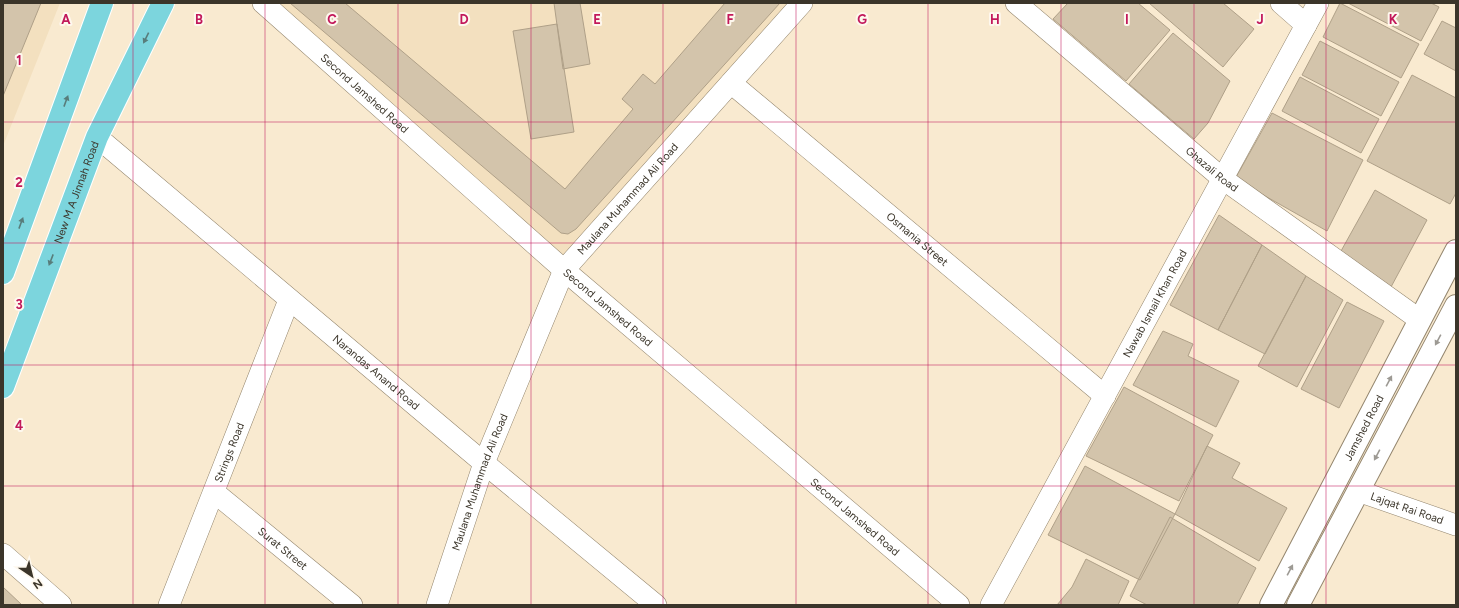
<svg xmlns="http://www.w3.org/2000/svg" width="1459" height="608" viewBox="0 0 1459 608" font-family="Figtree,sans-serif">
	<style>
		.built { fill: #f3e0bf }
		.building { fill: #d3c4ab; stroke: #afa088 }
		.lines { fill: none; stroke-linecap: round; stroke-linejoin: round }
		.minor-casing { stroke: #94866e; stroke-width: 22 }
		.secondary-casing { stroke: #94866e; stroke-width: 24 }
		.primary-casing { stroke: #fff; stroke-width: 24 }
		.minor { stroke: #fff; stroke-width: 21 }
		.secondary { stroke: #fff; stroke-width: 22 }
		.primary { stroke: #7cd5dd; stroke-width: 22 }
		.oneway { fill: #587d7b }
		.oneway2 { fill: #9d9a94 }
		.grid { fill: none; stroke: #c2185b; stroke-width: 1; stroke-opacity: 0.55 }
		.labels { text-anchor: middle; stroke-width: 4; stroke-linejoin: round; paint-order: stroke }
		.street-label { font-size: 11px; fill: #3b352a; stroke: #fef8ee }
		.grid-label { font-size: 13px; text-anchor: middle; font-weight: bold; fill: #c2185b; stroke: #fef8ee; stroke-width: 4; stroke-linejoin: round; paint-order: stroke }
	</style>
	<rect width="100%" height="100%" fill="#f9ead0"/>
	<path class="built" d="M3,3H60L3,146Z
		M263,3H802L564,270Z"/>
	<path class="building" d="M3,3H41L3,96Z
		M290,3H345L565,189L633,109L622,99L643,74L655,84L725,3H780L576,229L568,234L561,233Z
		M554,3H580L590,64L563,69Z
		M1068,3H1138L1170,30L1126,81L1053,19Z
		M1149,3H1223L1254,29L1223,67Z
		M1340,3L1419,44L1401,78L1323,37Z
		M1348,3H1431L1439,7L1421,41Z
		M1442,21L1456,28V71L1424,54Z
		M557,24L574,132L531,139L513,31Z
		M1173,33L1230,81L1208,123L1194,139L1129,84Z
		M1320,41L1399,82L1381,116L1302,75Z
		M1412,75L1456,98V193L1450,204L1367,161Z
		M1300,77L1379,119L1361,153L1282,111Z
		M1272,113L1363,160L1327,231L1235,179Z
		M1375,190L1427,220L1391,287L1341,251Z
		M1219,215L1262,245L1218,330L1170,305Z
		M1262,245L1306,276L1265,354L1218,330Z
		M1306,276L1343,300L1297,387L1258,366Z
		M1347,302L1384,321L1339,408L1301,389Z
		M1163,331L1193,344L1188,356L1239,381L1216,427L1133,385Z
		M1124,387L1213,435L1179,501L1086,456Z
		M1207,446L1240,463L1232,478L1287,508L1259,561L1175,514Z
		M1085,466L1175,514L1140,580L1048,535Z
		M1170,517L1256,568L1237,605H1147L1130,596Z
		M1086,559L1129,581L1118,605H1057L1072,587Z
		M3,587L22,605H3Z"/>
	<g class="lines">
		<g class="minor-casing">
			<g id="minor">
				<path id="s1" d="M263,3L564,270L959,605"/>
				<path id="s2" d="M1016,3L1223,179L1420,320"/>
				<path d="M1281,3L1306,25"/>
				<path id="s3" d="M731,83L1105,396"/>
				<path id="s4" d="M97,137L484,463L656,605"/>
				<path id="s5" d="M1358,491L1456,525"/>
				<path id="s6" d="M214,492L352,605"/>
				<path d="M3,554L61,605"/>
				<path id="s7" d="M169,605L289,300"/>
				<path id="s8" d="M437,605L484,463L564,270L802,3"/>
				<path id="s9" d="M991,605L1318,3"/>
			</g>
		</g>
		<g class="secondary-casing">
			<g id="secondary">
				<path id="s10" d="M1271,605L1456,251"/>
				<path d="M1298,605L1456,306"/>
			</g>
		</g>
		<g class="primary-casing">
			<g id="primary">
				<path d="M3,273L102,3"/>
				<path id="s11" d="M3,387L97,137L163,3"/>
			</g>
		</g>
		<use href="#minor" class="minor"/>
		<use href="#secondary" class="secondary"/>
		<use href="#primary" class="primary"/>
	</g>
	<defs><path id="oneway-solid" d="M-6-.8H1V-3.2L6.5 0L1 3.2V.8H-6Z"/></defs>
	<g class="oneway">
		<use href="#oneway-solid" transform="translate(146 38) rotate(116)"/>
		<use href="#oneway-solid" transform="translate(66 101) rotate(-70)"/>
		<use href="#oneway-solid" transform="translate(21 223) rotate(-70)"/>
		<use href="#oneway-solid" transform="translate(51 260) rotate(111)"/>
	</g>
	<g class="oneway2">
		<use href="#oneway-solid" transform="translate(1438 340) rotate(118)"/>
		<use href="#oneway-solid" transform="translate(1389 381) rotate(-62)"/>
		<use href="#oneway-solid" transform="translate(1377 455) rotate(118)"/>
		<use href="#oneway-solid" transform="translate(1290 570) rotate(-62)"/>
	</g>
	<path class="grid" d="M133,3V605M265,3V605M398,3V605M531,3V605M663,3V605M796,3V605M928,3V605M1061,3V605M1194,3V605M1326,3V605M3,122H1456M3,243H1456M3,365H1456M3,486H1456"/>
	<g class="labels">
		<g class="street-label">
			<text dy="4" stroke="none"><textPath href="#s1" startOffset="136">Second Jamshed Road</textPath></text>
			<text dy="4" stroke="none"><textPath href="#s2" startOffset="257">Ghazali Road</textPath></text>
			<text dy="4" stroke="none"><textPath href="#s11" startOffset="208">New M A Jinnah Road</textPath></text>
			<text dy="4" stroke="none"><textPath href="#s8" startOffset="454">Maulana Muhammad Ali Road</textPath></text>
			<text dy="4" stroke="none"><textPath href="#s3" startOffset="243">Osmania Street</textPath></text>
			<text dy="4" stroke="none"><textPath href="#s9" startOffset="343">Nawab Ismail Khan Road</textPath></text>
			<text dy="4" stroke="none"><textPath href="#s1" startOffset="460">Second Jamshed Road</textPath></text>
			<text dy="4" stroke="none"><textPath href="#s4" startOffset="365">Narandas Anand Road</textPath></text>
			<text dy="4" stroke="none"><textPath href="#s10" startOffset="200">Jamshed Road</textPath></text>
			<text dy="4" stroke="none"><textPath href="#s7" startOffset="164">Strings Road</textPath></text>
			<text dy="4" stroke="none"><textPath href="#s8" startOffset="130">Maulana Muhammad Ali Road</textPath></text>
			<text dy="4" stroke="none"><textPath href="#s5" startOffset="52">Lajqat Rai Road</textPath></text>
			<text dy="4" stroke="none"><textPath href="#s1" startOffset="784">Second Jamshed Road</textPath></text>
			<text dy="4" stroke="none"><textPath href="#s6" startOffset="89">Surat Street</textPath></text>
		</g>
	</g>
	<g class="grid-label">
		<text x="66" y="24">A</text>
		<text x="199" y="24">B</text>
		<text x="332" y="24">C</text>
		<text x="464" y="24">D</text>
		<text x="597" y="24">E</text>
		<text x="730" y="24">F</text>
		<text x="862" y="24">G</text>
		<text x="995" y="24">H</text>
		<text x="1127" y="24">I</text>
		<text x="1260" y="24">J</text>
		<text x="1393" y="24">K</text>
		<text x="19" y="65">1</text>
		<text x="19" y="187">2</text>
		<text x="19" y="309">3</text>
		<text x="19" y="430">4</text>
	</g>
	<rect width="1459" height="608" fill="none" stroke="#3b352a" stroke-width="8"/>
	<g transform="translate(32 576) rotate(145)" stroke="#fef8ee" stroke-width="3" paint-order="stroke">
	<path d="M0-3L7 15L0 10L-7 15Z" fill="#3b352a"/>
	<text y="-6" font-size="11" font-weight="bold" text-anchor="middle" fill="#3b352a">N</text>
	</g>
</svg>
